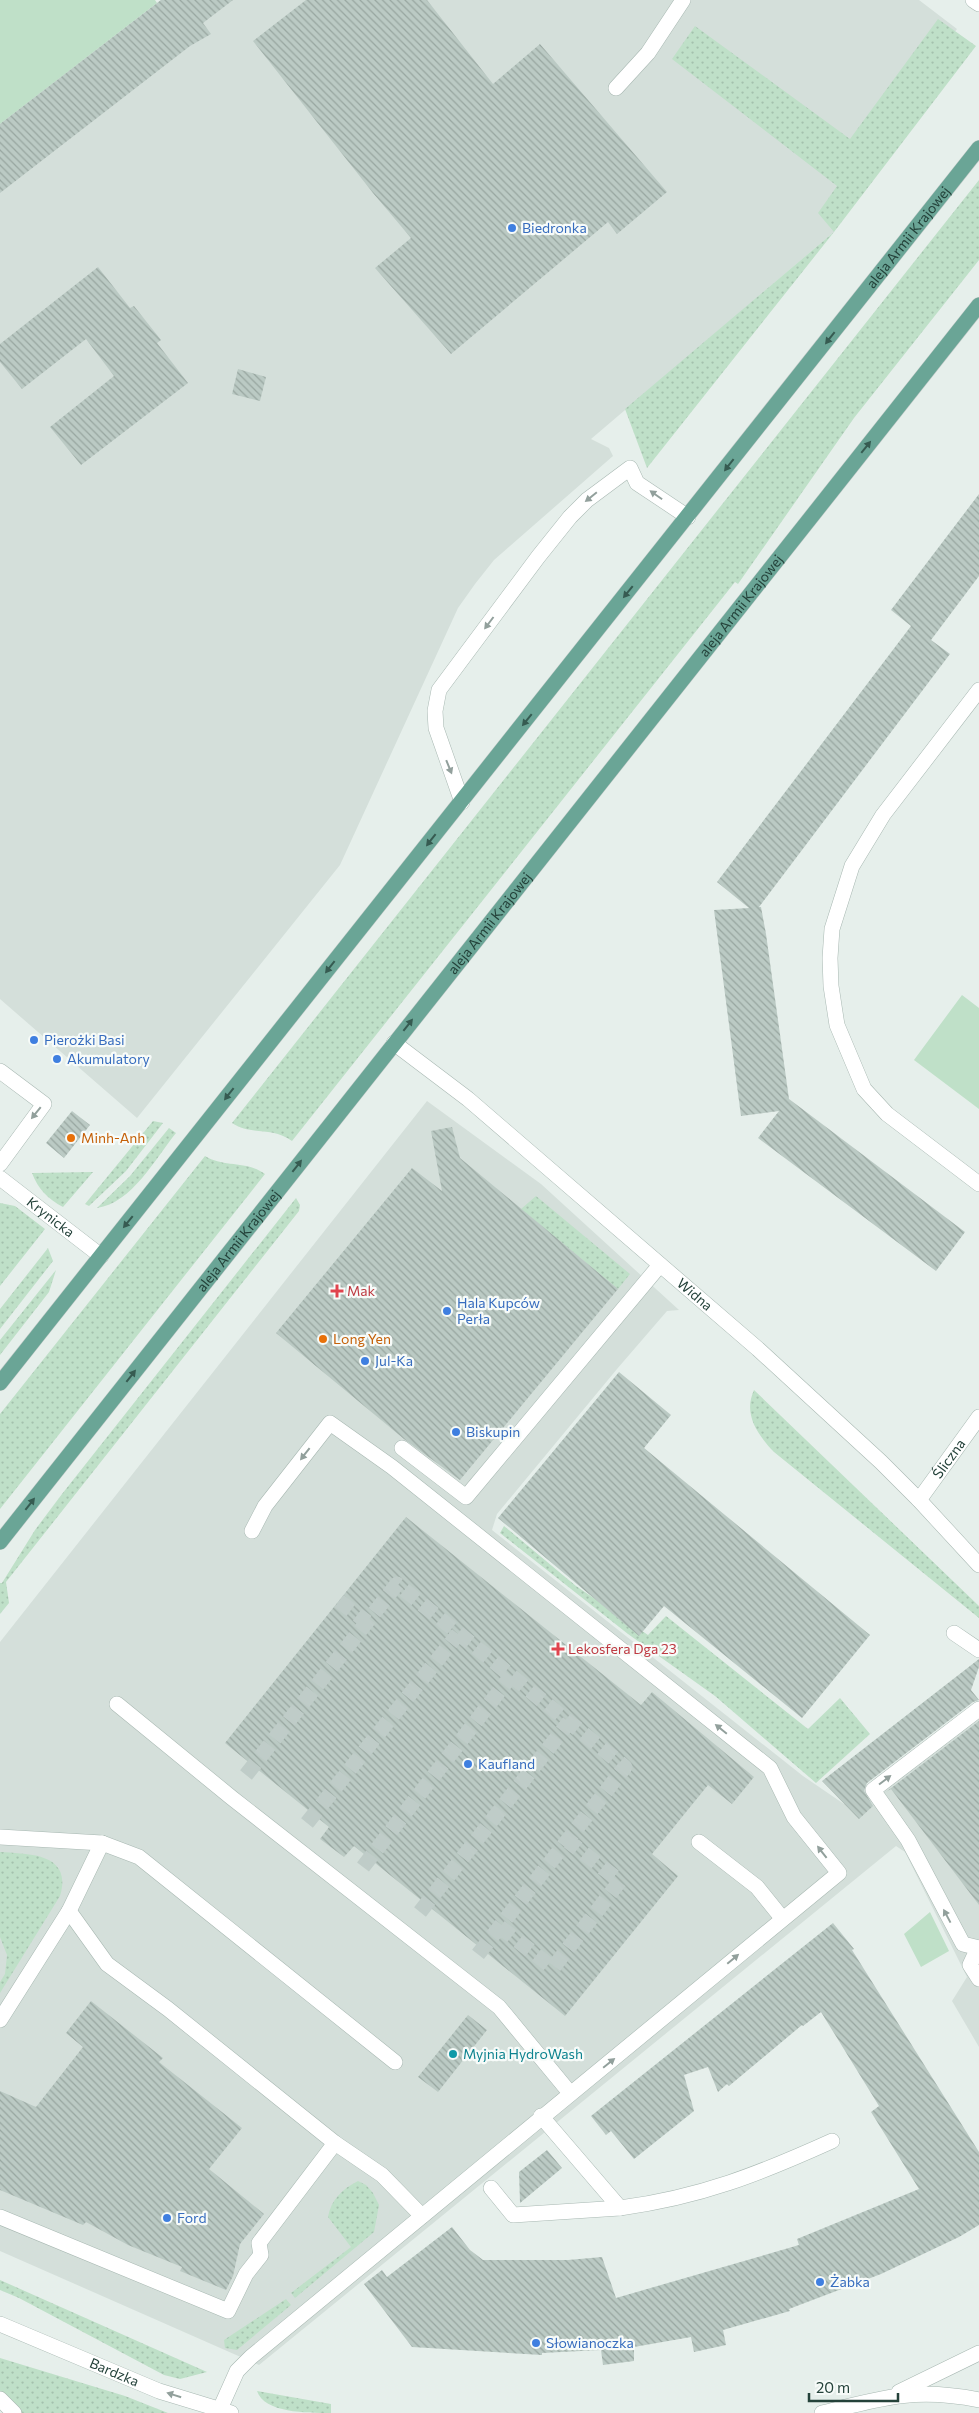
<svg xmlns="http://www.w3.org/2000/svg" width="979" height="2413" viewBox="0 0 979 2413" font-family="Commissioner,sans-serif">
	<style>
		.built { fill: #d4dfda }
		.grass { fill: url(#grass-dots) }
		.park { fill: #bfe0c8 }
		.building { fill: url(#building-back-hatch) }
		.lines { fill: none; stroke-linecap: round; stroke-linejoin: round }
		.minor-tunnel { stroke: #bfccc8; stroke-width: 15; stroke-dasharray: 15 8; stroke-linecap: butt }
		.minor-casing { stroke: #a8b8b2; stroke-width: 16 }
		.major-casing { stroke: #c2cac8; stroke-width: 16 }
		.minor { stroke: #fff; stroke-width: 15 }
		.major { stroke: #6aa596; stroke-width: 15 }
		.oneway { fill: #365b51 }
		.oneway2 { fill: #92a09c }
		.shop-dot { fill: #3f7fe0; stroke: #f7fbf9; stroke-width: 2 }
		.food-dot { fill: #e8710a; stroke: #f7fbf9; stroke-width: 2 }
		.health-dot { fill: #e0444e; stroke: #f7fbf9; stroke-width: 2 }
		.culture-dot { fill: #0f9aa8; stroke: #f7fbf9; stroke-width: 2 }
		.labels { text-anchor: middle; stroke-width: 4.5; stroke-linejoin: round; paint-order: stroke }
		.shop-label { font-size: 14px; fill: #366cbe; stroke: #f7fbf9; text-anchor: start }
		.street-label { font-size: 14px; fill: #24423a; stroke: #f7fbf9 }
		.food-label { font-size: 14px; fill: #c56008; stroke: #f7fbf9; text-anchor: start }
		.health-label { font-size: 14px; fill: #be3a42; stroke: #f7fbf9; text-anchor: start }
		.culture-label { font-size: 14px; fill: #0d838f; stroke: #f7fbf9; text-anchor: start }
	</style>
	<defs>
		<pattern id="grass-dots" width="8" height="8" patternUnits="userSpaceOnUse" patternTransform="scale(1.25)"><rect width="8" height="8" fill="#bfe0c8"/><path d="M2 2h.1M6 6h.1" fill="none" stroke="#a4c1ad" stroke-width="1.8" stroke-linecap="round"/></pattern>
		<pattern id="building-back-hatch" width="6" height="6" patternUnits="userSpaceOnUse" patternTransform="scale(1.25)"><rect width="6" height="6" fill="#bbcac4"/><path d="M-1 5l2 2M0 0l6 6M5-1l2 2" fill="none" stroke="#98a6a0"/></pattern>
	</defs>
	<rect width="100%" height="100%" fill="#e6efeb"/>
	<path class="built" d="M161,0H919L957,29L837,186L834,232L591,439L609,448L613,456L494,560L475,584L458,608L340,865L137,1118L0,999V124Z
		M427,1101L541,1184L679,1310L667,1311L617,1369L497,1514L492,1530L803,1776L844,1804L979,1705V2047L952,2001L967,1977L905,1852L896,1846L259,2365L0,2251V1642Z"/>
	<path class="grass" d="M938,19L976,46L834,232L647,468L625,409L834,232L818,213L837,186L672,59L695,26L850,139Z
		M979,180V260L854,418L738,584L735,582L292,1141C272,1126 251,1136 232,1123Z
		M153,1121L163,1123L126,1171L89,1206L85,1204Z
		M169,1128L176,1133C155,1159 132,1203 97,1208L130,1176Z
		M205,1156C224,1168 246,1160 265,1174L0,1509V1414Z
		M93,1172L63,1207C48,1199 38,1189 32,1173Z
		M536,1196L630,1274L618,1289L521,1209Z
		M296,1198L300,1205L299,1211L6,1582L9,1603L0,1614V1583H2L35,1530L62,1494Z
		M0,1203L15,1206L45,1229L0,1286Z
		M48,1248L53,1261L0,1329V1309Z
		M56,1270L49,1292L0,1355V1340Z
		M754,1390L979,1606V1618L774,1452C757,1434 743,1414 754,1390Z
		M504,1526L576,1586L648,1635L666,1616L808,1729L840,1698L870,1734L816,1783L715,1696L628,1634L500,1533Z
		M0,1852C29,1854 73,1853 60,1896L0,1993V1982L5,1974L7,1955L0,1937Z
		M358,2181L366,2185L373,2193L379,2205L374,2232L295,2298L291,2293L351,2247L328,2217C331,2200 342,2189 358,2181Z
		M0,2280L207,2372L180,2379L164,2375L19,2298L0,2290Z
		M286,2299L291,2305L237,2350L225,2348L224,2340Z
		M0,2358L125,2396L168,2413H20L0,2404Z
		M257,2391L331,2404V2413C307,2413 264,2413 257,2391Z"/>
	<path class="park" d="M0,0H155L157,3L0,124Z
		M962,995L979,1008V1109L914,1060Z
		M930,1912L949,1951L921,1967L904,1934Z"/>
	<path class="building" d="M161,0H233L203,23L211,34L190,46L0,193V124Z
		M306,0H427L493,84L540,44L667,192L617,234L608,222L451,354L375,268L411,238L373,193L253,41Z
		M98,267L130,308L134,306L161,340L157,343L188,383L81,465L50,427L114,376L86,339L22,389L0,362V344Z
		M238,369L266,377L260,401L232,394Z
		M979,494V576L931,640L950,654L759,907H761L766,934L789,1099L965,1232L936,1271L758,1138L779,1111L741,1116L714,910L749,908L717,882L911,626L891,610Z
		M72,1111L90,1125L64,1158L46,1143Z
		M452,1127L460,1158L618,1289L460,1480L404,1439L276,1333L412,1168L442,1191L431,1131Z
		M619,1372L671,1415L644,1448L870,1635L802,1718L664,1606L639,1636L498,1518Z
		M406,1517L641,1705L652,1692L754,1777L732,1804L708,1785L652,1854L678,1876L565,2016L354,1846L344,1857L320,1839L329,1827L225,1743Z
		M979,1659V1667L971,1690L979,1700L973,1702L867,1783L864,1791L873,1806L859,1819L822,1781Z
		M979,1721V1905L891,1789L886,1792Z
		M833,1923L854,1949L852,1950L979,2152V2225L959,2237L881,2274L789,2309L790,2311L723,2330L726,2345L694,2352L691,2337L634,2347V2361L603,2365L601,2350L542,2353V2355L412,2347L364,2284L382,2270L387,2277L452,2227L470,2250L483,2260H568L602,2257L616,2298L799,2245L797,2239L919,2189L871,2112L879,2106L821,2012L803,2026L802,2025L729,2086L727,2084L718,2092L708,2067L684,2075L694,2111L634,2159L611,2131L606,2135L591,2116Z
		M91,2001L163,2058L159,2062L242,2128L209,2169L264,2214L240,2244L233,2276L226,2290L180,2271L182,2267L128,2245L86,2222L83,2225L0,2190V2091L36,2107L83,2047L66,2033Z
		M468,2015L487,2030L438,2092L418,2077Z
		M547,2150L562,2168L520,2203L519,2172Z"/>
	<g class="lines">
		<path class="minor-tunnel" d="M339,1601L367,1622
			M246,1775L397,1584L625,1767L476,1957
			M307,1823L458,1634
			M363,1867L511,1676
			M420,1912L569,1722
			M500,1927L553,1968L620,1881L568,1841"/>
		<g class="minor-casing">
			<g id="minor">
				<path d="M973,0L979,4"/>
				<path d="M616,88L648,53L683,0"/>
				<path d="M979,690L883,815L852,866L832,929L830,958L831,986L837,1025L864,1089L887,1114L979,1184"/>
				<path d="M462,802L436,728L435,711L439,690L538,557L570,517L587,500L630,468L637,483L688,517"/>
				<path id="s1" d="M394,1043L468,1099L758,1349L881,1462L919,1500L979,1565"/>
				<path d="M0,1071L44,1104L0,1164"/>
				<path id="s2" d="M0,1178L101,1256"/>
				<path d="M402,1448L466,1497L660,1265"/>
				<path id="s3" d="M919,1500L979,1417"/>
				<path d="M954,1633L979,1650"/>
				<path d="M117,1704L232,1798L499,2007L570,2093"/>
				<path d="M979,1709L873,1790L908,1840L963,1944L979,1948"/>
				<path d="M0,1837L102,1843L139,1857L395,2062"/>
				<path d="M699,1842L757,1887L782,1918"/>
				<path d="M69,1911L107,1964L168,2009L335,2143L382,2175L422,2216"/>
				<path d="M978,1948L970,1965L979,1979"/>
				<path d="M0,2020L69,1911L102,1843"/>
				<path d="M541,2116L620,2208C701,2197 759,2174 832,2141"/>
				<path d="M491,2188L513,2215L620,2208"/>
				<path d="M0,2217L228,2311L246,2274L261,2255L259,2243L335,2143"/>
				<path id="s4" d="M0,2324L159,2391L231,2413"/>
				<path d="M899,2392L979,2353"/>
				<path d="M0,2399L14,2413"/>
				<path d="M214,2413L220,2409L237,2371L251,2357L839,1873L794,1817L770,1768L392,1467L330,1423L265,1506L252,1531"/>
				<path d="M822,2413C881,2398 916,2387 979,2400"/>
			</g>
		</g>
		<g class="major-casing">
			<g id="major">
				<path id="s5" d="M0,1383L979,148"/>
				<path id="s6" d="M0,1542L979,305"/>
			</g>
		</g>
		<use href="#minor" class="minor"/>
		<use href="#major" class="major"/>
	</g>
	<defs><path id="oneway-solid" d="M-6-.8H1V-3.2L6.5 0L1 3.2V.8H-6Z" transform="scale(1.25)"/></defs>
	<g class="oneway">
		<use href="#oneway-solid" transform="translate(830 338) rotate(128)"/>
		<use href="#oneway-solid" transform="translate(866 447) rotate(-51)"/>
		<use href="#oneway-solid" transform="translate(729 465) rotate(128)"/>
		<use href="#oneway-solid" transform="translate(628 592) rotate(129)"/>
		<use href="#oneway-solid" transform="translate(527 720) rotate(129)"/>
		<use href="#oneway-solid" transform="translate(431 840) rotate(128)"/>
		<use href="#oneway-solid" transform="translate(330 967) rotate(128)"/>
		<use href="#oneway-solid" transform="translate(408 1025) rotate(-52)"/>
		<use href="#oneway-solid" transform="translate(229 1094) rotate(128)"/>
		<use href="#oneway-solid" transform="translate(297 1166) rotate(-52)"/>
		<use href="#oneway-solid" transform="translate(128 1222) rotate(129)"/>
		<use href="#oneway-solid" transform="translate(131 1376) rotate(-52)"/>
		<use href="#oneway-solid" transform="translate(30 1504) rotate(-52)"/>
	</g>
	<g class="oneway2">
		<use href="#oneway-solid" transform="translate(656 495) rotate(-145)"/>
		<use href="#oneway-solid" transform="translate(591 497) rotate(141)"/>
		<use href="#oneway-solid" transform="translate(489 623) rotate(127)"/>
		<use href="#oneway-solid" transform="translate(449 767) rotate(68)"/>
		<use href="#oneway-solid" transform="translate(36 1113) rotate(129)"/>
		<use href="#oneway-solid" transform="translate(305 1454) rotate(128)"/>
		<use href="#oneway-solid" transform="translate(721 1729) rotate(-141)"/>
		<use href="#oneway-solid" transform="translate(885 1780) rotate(-37)"/>
		<use href="#oneway-solid" transform="translate(822 1852) rotate(-128)"/>
		<use href="#oneway-solid" transform="translate(947 1916) rotate(-118)"/>
		<use href="#oneway-solid" transform="translate(733 1959) rotate(-40)"/>
		<use href="#oneway-solid" transform="translate(609 2063) rotate(-39)"/>
		<use href="#oneway-solid" transform="translate(174 2395) rotate(-163)"/>
	</g>
	<g class="shop-dot">
		<circle cx="512" cy="228" r="5"/>
		<circle cx="34" cy="1040" r="5"/>
		<circle cx="57" cy="1059" r="5"/>
		<circle cx="447" cy="1311" r="5"/>
		<circle cx="365" cy="1361" r="5"/>
		<circle cx="456" cy="1432" r="5"/>
		<circle cx="468" cy="1764" r="5"/>
		<circle cx="167" cy="2218" r="5"/>
		<circle cx="820" cy="2282" r="5"/>
		<circle cx="536" cy="2343" r="5"/>
	</g>
	<g class="food-dot">
		<circle cx="71" cy="1138" r="5"/>
		<circle cx="323" cy="1339" r="5"/>
	</g>
	<g class="health-dot">
		<path d="M334.5 1283.5h5v5h5v5h-5v5h-5v-5h-5v-5h5z"/>
		<path d="M555.5 1641.5h5v5h5v5h-5v5h-5v-5h-5v-5h5z"/>
	</g>
	<circle class="culture-dot" cx="453" cy="2054" r="5"/>
	<g class="labels">
		<g class="shop-label">
			<text x="522" y="233">Biedronka</text>
			<text x="44" y="1045">Pierożki Basi</text>
			<text x="67" y="1064">Akumulatory</text>
			<text x="457" y="1308">Hala Kupców<tspan x="457" dy="16">Perła</tspan></text>
			<text x="375" y="1366">Jul-Ka</text>
			<text x="466" y="1437">Biskupin</text>
			<text x="478" y="1769">Kaufland</text>
			<text x="177" y="2223">Ford</text>
			<text x="830" y="2287">Żabka</text>
			<text x="546" y="2348">Słowianoczka</text>
		</g>
		<g class="street-label">
			<text dy="5" stroke="none"><textPath href="#s5" startOffset="1462">aleja Armii Krajowej</textPath></text>
			<text dy="5" stroke="none"><textPath href="#s6" startOffset="1194">aleja Armii Krajowej</textPath></text>
			<text dy="5" stroke="none"><textPath href="#s6" startOffset="789">aleja Armii Krajowej</textPath></text>
			<text dy="5" stroke="none"><textPath href="#s2" startOffset="64">Krynicka</textPath></text>
			<text dy="5" stroke="none"><textPath href="#s6" startOffset="384">aleja Armii Krajowej</textPath></text>
			<text dy="5" stroke="none"><textPath href="#s1" startOffset="392">Widna</textPath></text>
			<text dy="5" stroke="none"><textPath href="#s3" startOffset="51">Śliczna</textPath></text>
			<text dy="5" stroke="none"><textPath href="#s4" startOffset="124">Bardzka</textPath></text>
		</g>
		<g class="food-label">
			<text x="81" y="1143">Minh-Anh</text>
			<text x="333" y="1344">Long Yen</text>
		</g>
		<g class="health-label">
			<text x="347" y="1296">Mak</text>
			<text x="568" y="1654">Lekosfera Dga 23</text>
		</g>
		<g class="culture-label">
			<text x="463" y="2059">Myjnia HydroWash</text>
		</g>
	</g>
	<path d="M809 2393v8h89v-8" fill="none" stroke="#24423a" stroke-width="2.5"/>
	<text x="816" y="2393" font-size="15" fill="#24423a" stroke="#f7fbf9" stroke-width="4" paint-order="stroke">20 m</text>
</svg>
